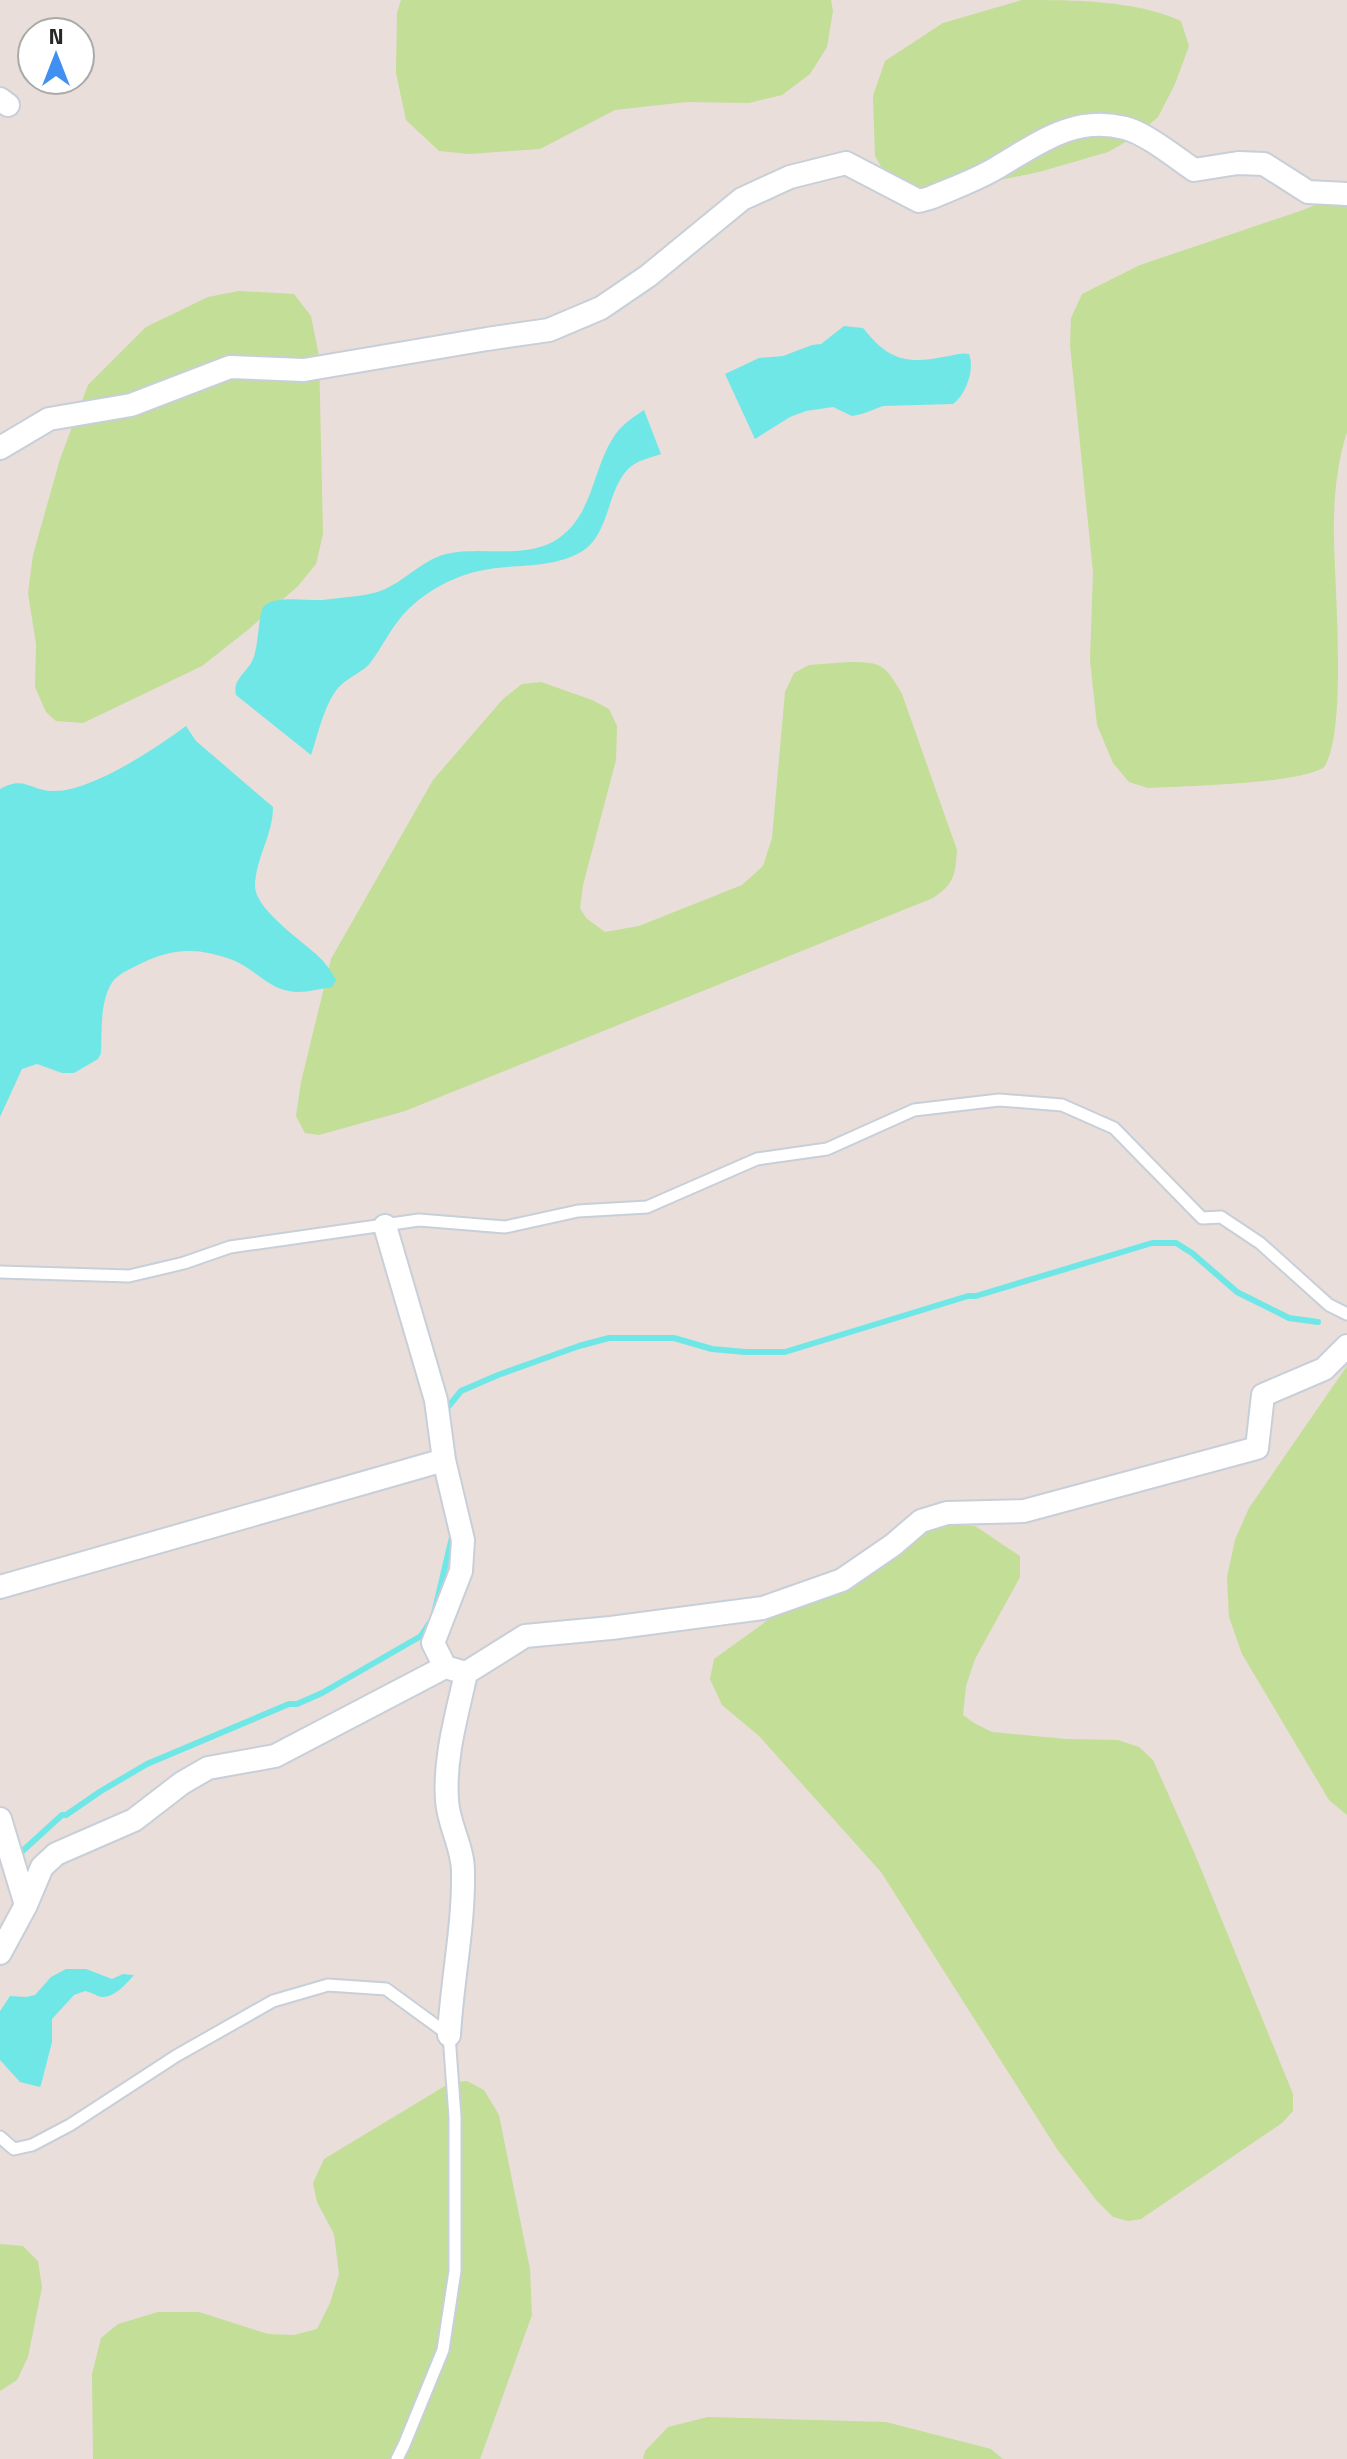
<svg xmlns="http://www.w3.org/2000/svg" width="1347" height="2459" viewBox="0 0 1347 2459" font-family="'Titillium Web',sans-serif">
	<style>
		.green { fill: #c2de97 }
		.water { fill: #70e7e7 }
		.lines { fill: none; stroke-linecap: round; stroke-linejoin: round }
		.stream { stroke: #70e7e7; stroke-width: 6 }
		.lane-casing { stroke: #c7cfd9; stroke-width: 15 }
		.street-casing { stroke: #c7cfd9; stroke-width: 26 }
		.lane { stroke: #fff; stroke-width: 11 }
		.street { stroke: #fff; stroke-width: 22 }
	</style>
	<rect width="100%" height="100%" fill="#e9ded9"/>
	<path class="green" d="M401,0H831L833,11L827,47L810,74L782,95L749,103L686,102L615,110L540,149L469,154L439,151L406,120L396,73L397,13Z
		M1022,0C1074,0 1134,0 1181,21L1189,46L1175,84L1158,117L1136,136L1108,152L1039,172L913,198L896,192L875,156L873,96L885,61L943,23Z
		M1347,192V432C1336,466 1333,505 1334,541C1335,592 1347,734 1324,767C1301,784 1182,786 1148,788L1129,782L1113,763L1097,725L1090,660L1093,572L1070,345L1071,318L1082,294L1140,265L1303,210Z
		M239,291L294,294L311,316L319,356L323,534L316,564L298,586L249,629L202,666L83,723L56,721L46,712L35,687L36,644L28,593L33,555L60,459L88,385L146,327L208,297Z
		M849,662C883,662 885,665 902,694L957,850C955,875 955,883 933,898L405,1111L319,1135L305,1133L296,1116L301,1082L331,959L433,780L503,699L522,684L541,682L592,700L609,709L617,726L616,760L583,885L580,908L586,918L605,932L639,926L742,885L763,866L772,838L785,692L794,673L809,665Z
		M1347,1366V1815L1329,1800L1242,1654L1229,1617L1227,1577L1235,1540L1249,1508Z
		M947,1524L975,1526L1020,1556V1577L975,1659L966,1686L963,1715L974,1723L992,1732L1066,1739L1118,1740L1139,1747L1153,1760L1194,1852L1293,2094V2111L1282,2123L1141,2219L1128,2221L1113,2217L1097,2201L1057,2149L881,1872L759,1736L722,1705L710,1679L714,1659L858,1555L899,1529Z
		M467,2081L484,2090L499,2115L530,2269L532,2315L480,2459H93L92,2374L101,2338L118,2324L158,2312H199L268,2334L294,2335L317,2329L330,2303L339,2274L334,2234L317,2202L313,2183L324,2159L450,2083Z
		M0,2244L23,2246L38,2261L42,2287L28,2357L17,2380L0,2391Z
		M708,2417L886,2422L991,2449L1003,2459H643L645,2451L668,2427Z"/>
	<path class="water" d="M844,326L863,328C887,358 904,365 943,357C952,356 960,352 969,354C975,369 966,395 953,404L883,406L862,414L852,416L833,407L806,411L790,417L755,439L725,374L759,358L783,356L812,345L821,344Z
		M644,410L661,454C650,458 637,460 628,469C606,492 610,535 581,552C549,570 513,563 479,571C451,577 421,594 402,616C390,630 382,647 371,662C365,671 348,677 338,688C324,705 318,735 311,755L236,695C232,679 247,673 253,659C259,646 258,614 264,606C275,595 308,601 323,600C342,597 366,597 383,590C405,581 422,560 446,554C483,545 526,561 559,538C593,514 592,471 613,438C620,426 632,418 644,410Z
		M186,726L196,741L273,807C273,835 256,857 255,886C255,909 301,940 317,955C325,962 331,971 336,980L332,987C319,989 302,994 289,991C269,988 254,969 235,961C196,946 170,948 134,967C124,972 115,976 110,986C100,1006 102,1031 101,1053L98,1059L74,1073H62L37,1064L22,1069L0,1117V789C25,775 30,791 53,791C91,792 156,748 186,726Z
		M66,1969H86L112,1979L123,1974L134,1975C126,1984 112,2001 98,1996C94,1994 90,1992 85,1991L74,1995L52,2019V2042L41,2085L40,2087L20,2082L0,2060V2011L10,1996L26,1997L35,1995L51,1977Z"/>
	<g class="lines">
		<path class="stream" d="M443,1413L461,1391L498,1375L579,1346L609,1338H674L712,1349L745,1352H785L968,1296H976L1152,1243H1176L1192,1253L1237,1292L1289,1318L1318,1322
			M17,1856L62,1815H66L101,1791L147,1764L289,1704H297L322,1693L421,1636L433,1618L453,1533"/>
		<g class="lane-casing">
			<path id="lane" d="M0,1272L129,1276L184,1263L230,1247L419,1220L505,1227L578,1211L647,1207L757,1159L827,1149L914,1110L999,1100L1062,1105L1114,1128L1202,1218L1221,1217L1260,1243L1329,1305L1347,1314
				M0,2137L14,2149L32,2145L70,2125L176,2056L273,2001L328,1985L386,1989L449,2035L455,2117V2271L443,2350L404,2445L397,2459"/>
		</g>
		<g class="street-casing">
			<path id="street" d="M0,99L8,105
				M0,448L49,419L131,405L230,367L304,370L487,339L549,330L601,308L648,276L742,199L790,177L846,163L919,201L930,198C953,188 977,180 998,167C1039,143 1074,115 1125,128C1147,134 1175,157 1194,170L1238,163L1264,164L1308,192L1347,194
				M385,1226L436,1400L444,1460L463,1540L461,1571L433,1643L445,1667
				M0,1587L444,1460
				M0,1819L26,1905
				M0,1953L26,1905L42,1867L56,1854L134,1820L182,1783L208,1768L275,1756L445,1667L466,1673
				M449,2035C452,1980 464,1927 463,1871C463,1847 448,1824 447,1800C444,1757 457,1715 466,1673L525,1636L611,1628L763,1608L842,1580L893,1545L921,1521L947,1513L1024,1511L1257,1448L1263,1395L1324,1369L1347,1346"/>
		</g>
		<use href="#lane" class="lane"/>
		<use href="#street" class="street"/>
	</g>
	<g transform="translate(56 56)"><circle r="38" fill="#ffffff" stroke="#a9a9a9" stroke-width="2"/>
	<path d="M0-6L14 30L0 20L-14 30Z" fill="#3f90f0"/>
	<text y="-12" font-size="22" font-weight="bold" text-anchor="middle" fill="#272727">N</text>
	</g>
</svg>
